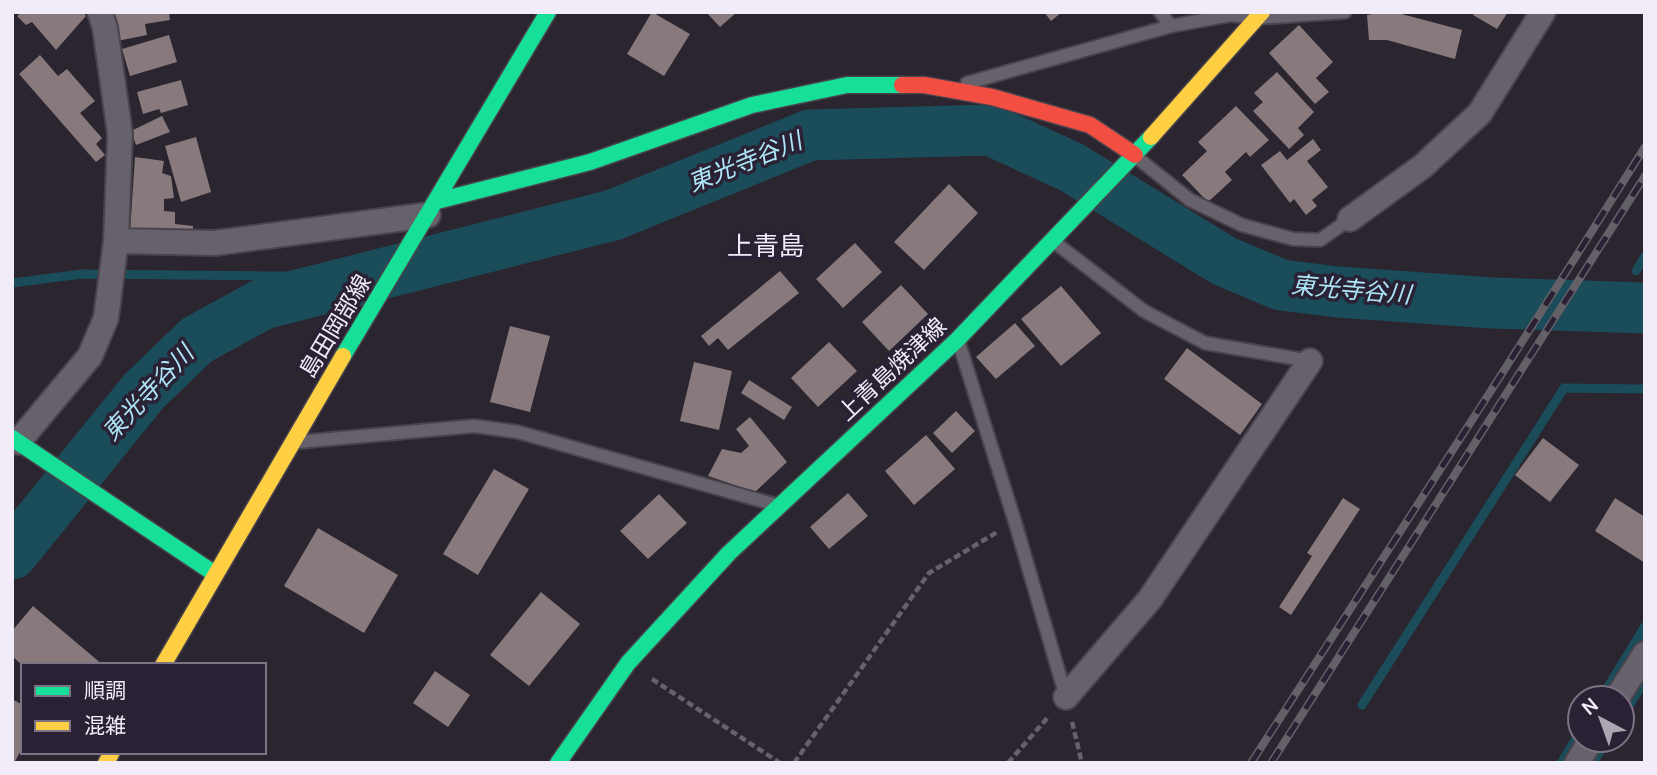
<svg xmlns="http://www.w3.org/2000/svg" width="1657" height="775" viewBox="0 0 1657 775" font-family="Manrope,'Noto Sans JP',sans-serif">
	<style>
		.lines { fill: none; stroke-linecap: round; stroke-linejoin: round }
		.stream { stroke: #1a4c59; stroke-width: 9 }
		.river { stroke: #1a4c59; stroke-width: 51 }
		.building { fill: #87797c }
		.lane-casing { stroke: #48434c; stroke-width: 16 }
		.street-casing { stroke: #48434c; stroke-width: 28 }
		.fast-casing { stroke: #48434c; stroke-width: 19 }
		.slow-casing { stroke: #48434c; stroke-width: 19 }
		.jam-casing { stroke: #48434c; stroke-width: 19 }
		.path { stroke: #66626b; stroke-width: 4.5; stroke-dasharray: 7 3.5; stroke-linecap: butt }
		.lane { stroke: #66616b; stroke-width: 12 }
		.street { stroke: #66616b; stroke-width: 24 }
		.fast { stroke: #16e098; stroke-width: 16 }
		.slow { stroke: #ffcf43; stroke-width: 16 }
		.jam { stroke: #f24e42; stroke-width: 16 }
		.rail-casing { stroke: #646068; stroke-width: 8 }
		.rail { stroke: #2b2134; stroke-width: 5; stroke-dasharray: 16; stroke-linecap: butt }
		.labels { text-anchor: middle; stroke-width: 7; stroke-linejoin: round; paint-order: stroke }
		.street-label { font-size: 23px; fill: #f2ecf9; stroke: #2b2134 }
		.water-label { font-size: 24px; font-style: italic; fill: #ace6f7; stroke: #2b2134 }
		.quarter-label { font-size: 26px; fill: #f2ecf9; stroke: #2b2134 }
	</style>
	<rect width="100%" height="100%" fill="#2b2530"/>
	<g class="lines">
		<path class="stream" d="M413,250L430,262
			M1636,271L1645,256
			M12,283L82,274L290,276L393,255
			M1601,698L1645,626
			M1362,705L1564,388L1645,389
			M1622,717L1645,680
			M1561,763L1580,732
			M1593,763L1607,740"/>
		<path class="river" d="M12,554L144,391L197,340L263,304L613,215L810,135L990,130L1071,167L1224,261L1281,285L1338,292L1492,303L1645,308"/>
	</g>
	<path class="building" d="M22,12H83L86,16L56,50L32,22L26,25L17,16Z
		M112,12H169L170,20L145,24L147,35L117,41Z
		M652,12L690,34L664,76L627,54Z
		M706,12H737L720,27Z
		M1044,12H1062L1051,21Z
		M1384,12H1394L1462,30L1455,59L1387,40H1369L1367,15Z
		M1475,12H1508L1497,29L1473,15Z
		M1299,25L1333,62L1316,78L1329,92L1315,104L1269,53Z
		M169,35L177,62L130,76L122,49Z
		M40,55L58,76L67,69L95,101L80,113L102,138L96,144L105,155L96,162L19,74Z
		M1277,72L1314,112L1298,128L1304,135L1289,149L1253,111L1263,102L1254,93Z
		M181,80L188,105L161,113L159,109L143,114L137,92Z
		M1236,106L1269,140L1250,157L1246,152L1225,172L1232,180L1208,202L1182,175L1207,151L1198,142Z
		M162,116L170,132L136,145L131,131Z
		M196,137L211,192L181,202L165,146Z
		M1313,139L1321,150L1307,161L1328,187L1312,200L1317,206L1306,215L1294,199L1290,203L1261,165L1280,151L1287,160Z
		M135,157L164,161L162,173L171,176L174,198L164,199V211L175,212V224L193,226V239L130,232Z
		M949,184L978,213L924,270L894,242Z
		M855,243L882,272L843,308L816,279Z
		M780,271L799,293L728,350L718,338L709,346L701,336Z
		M901,285L928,314L889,351L862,322Z
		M1061,286L1101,333L1061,366L1021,319Z
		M1015,323L1035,346L996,379L976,357Z
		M510,326L550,336L530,412L490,402Z
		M829,342L857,371L818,407L791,378Z
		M1187,348L1262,404L1240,435L1164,379Z
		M694,362L732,371L719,430L680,421Z
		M749,380L792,407L784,420L741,393Z
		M956,411L975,431L952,453L933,433Z
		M750,417L787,462L755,492L708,476L722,449L741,453L749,446L736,429Z
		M926,435L955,469L914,505L885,471Z
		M1543,438L1579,465L1550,502L1515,475Z
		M494,469L529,489L478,575L443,554Z
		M848,493L868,516L829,549L810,527Z
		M659,494L687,523L648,559L620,531Z
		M1343,498L1360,509L1291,615L1279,607L1312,556L1307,553Z
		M1615,498L1645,517V563L1595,531Z
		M318,528L398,575L364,633L284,586Z
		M541,592L580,624L529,686L490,655Z
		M33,606L103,665H22L12,656V631Z
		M435,671L470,695L448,727L413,703Z
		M12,699L23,705V747L14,763H12Z"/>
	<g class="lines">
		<g class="lane-casing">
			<path id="lane" d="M1160,12L1171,26
				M967,83L1171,26L1231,15L1257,18L1345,12
				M1135,156L1190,200L1242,225L1293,239L1320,240L1350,219
				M1053,241L1144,311L1205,343L1310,361
				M959,343L1015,522L1066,697
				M298,442L474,426L518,432L773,504"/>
		</g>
		<g class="street-casing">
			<path id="street" d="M1350,219L1423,166L1480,113L1543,12
				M116,241L215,243L428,215
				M18,442L90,356L106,318L116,241L120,134L105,28L100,12
				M1066,697L1150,599L1310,361
				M1617,698L1645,654
				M1577,763L1591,740"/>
		</g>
		<g class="fast-casing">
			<path id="fast" d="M437,201L590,162L752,105L847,85H902
				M343,356L548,12
				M12,438L215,574
				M558,763L628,663L729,553L957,340L1151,137"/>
		</g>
		<g class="slow-casing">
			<path id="slow" d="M1151,137L1262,12
				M163,665L343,356
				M106,763L112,752"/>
		</g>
		<g class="jam-casing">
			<path id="jam" d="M902,85H924L992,97L1090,125L1135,155"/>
		</g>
		<path class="path" d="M652,679L780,763
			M1072,722L1082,763
			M794,763L929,573L999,531
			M1008,763L1049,716"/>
		<use href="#lane" class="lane"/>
		<use href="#street" class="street"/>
		<use href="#fast" class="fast"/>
		<use href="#slow" class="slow"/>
		<use href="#jam" class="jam"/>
		<g class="rail-casing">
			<path id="rail" d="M1251,763L1503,372L1645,147
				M1271,763L1645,176"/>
		</g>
		<use href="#rail" class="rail"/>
	</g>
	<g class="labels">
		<g class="street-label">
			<text transform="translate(335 326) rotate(-59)" y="8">島田岡部線</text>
			<text transform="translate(892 369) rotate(-43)" y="8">上青島焼津線</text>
		</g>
		<g class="water-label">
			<text transform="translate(745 162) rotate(-22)" y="8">東光寺谷川</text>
			<text transform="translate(1351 290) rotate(5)" y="8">東光寺谷川</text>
			<text transform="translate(148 393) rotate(-47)" y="8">東光寺谷川</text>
		</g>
		<g class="quarter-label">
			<text x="766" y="255">上青島</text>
		</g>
	</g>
	<rect width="1657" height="775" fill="none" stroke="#f2ecf9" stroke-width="28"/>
	<rect x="21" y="663" width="245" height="91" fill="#2b2134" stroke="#7b7283" stroke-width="2"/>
	<rect x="35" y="686" width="35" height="10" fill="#16e098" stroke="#7b7283" stroke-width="2"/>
	<text x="84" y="698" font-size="21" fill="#f2ecf9">順調</text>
	<rect x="35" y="721" width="35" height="10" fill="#ffcf43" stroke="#7b7283" stroke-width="2"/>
	<text x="84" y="733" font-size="21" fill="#f2ecf9">混雑</text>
	<g transform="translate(1601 719) rotate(319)"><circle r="33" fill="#2b2134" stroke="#7b7283" stroke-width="2"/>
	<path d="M0-5L12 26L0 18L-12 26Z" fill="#aca6b3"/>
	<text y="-10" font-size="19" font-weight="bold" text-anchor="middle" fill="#f2ecf9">N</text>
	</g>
</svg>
